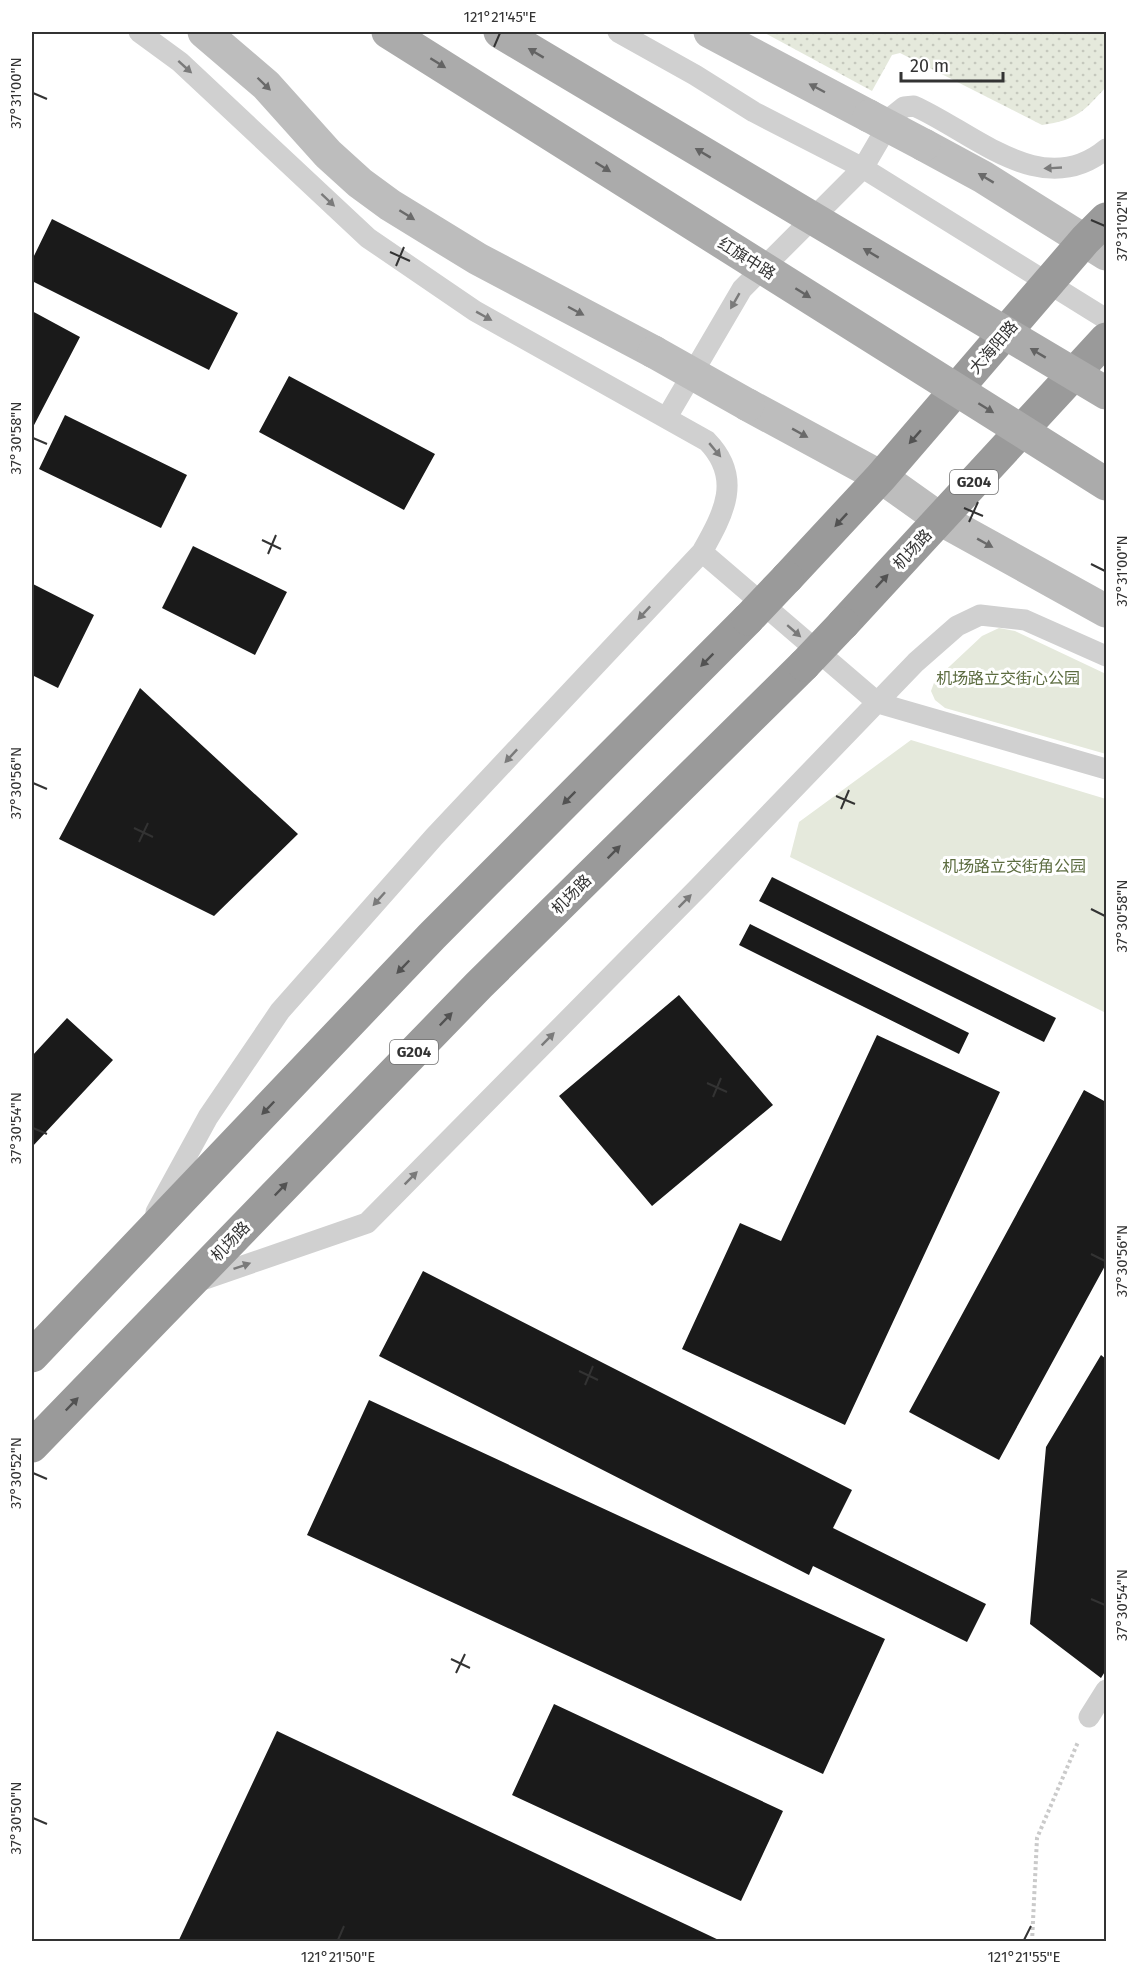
<svg xmlns="http://www.w3.org/2000/svg" width="1138" height="1973" viewBox="0 0 1138 1973" font-family="'Fira Sans','Noto Sans SC',sans-serif">
	<style>
		.grass { fill: url(#grass-dots) }
		.green { fill: #e5e9dc }
		.building { fill: #1a1a1a }
		.lines { fill: none; stroke-linecap: round; stroke-linejoin: round }
		.path { stroke: #cacaca; stroke-width: 4; stroke-dasharray: 3 3; stroke-linecap: butt }
		.lane { stroke: #d0d0d0; stroke-width: 21 }
		.secondary { stroke: #bdbdbd; stroke-width: 33 }
		.highway { stroke: #9a9a9a; stroke-width: 33 }
		.secondary-bridge { stroke: #bdbdbd; stroke-width: 33 }
		.primary-bridge { stroke: #ababab; stroke-width: 33 }
		.highway-bridge { stroke: #9a9a9a; stroke-width: 33 }
		.oneway { fill: #636363 }
		.oneway2 { fill: #7a7a7a }
		.oneway3 { fill: #6a6a6a }
		.oneway4 { fill: #525252 }
		.ticks { fill: none; stroke: #333; stroke-width: 2 }
		.labels { text-anchor: middle; stroke-width: 6; stroke-linejoin: round; paint-order: stroke }
		.shield { fill: #fff; stroke: #707070; stroke-width: 1.5 }
		.shield-label { font-size: 15px; font-weight: bold; fill: #333 }
		.street-label { font-size: 16px; fill: #333; stroke: #fff }
		.park-label { font-size: 16px; fill: #5d6d41; stroke: #fff }
		.neatline { fill: none; stroke: #333; stroke-width: 2 }
		.ticks-label { font-size: 15px; text-anchor: middle; fill: #333 }
	</style>
	<defs>
		<pattern id="grass-dots" width="8" height="8" patternUnits="userSpaceOnUse" patternTransform="scale(1.5)"><rect width="8" height="8" fill="#e5e9dc"/><path d="M2 2h.1M6 6h.1" fill="none" stroke="#c5c8bd" stroke-width="1.8" stroke-linecap="round"/></pattern>
	</defs>
	<rect width="100%" height="100%" fill="#fff"/>
	<path class="grass" d="M763,32H1106V87C1083,112 1077,120 1042,125L900,53L892,55L872,91Z"/>
	<path class="green" d="M999,628L1015,631L1106,674V754L945,708L935,700L931,691L935,680L982,636Z
		M911,740L1106,799V1013L790,857L799,822Z"/>
	<path class="building" d="M52,219L238,313L209,370L32,281V260Z
		M32,311L80,337L32,429Z
		M289,376L435,454L404,510L259,432Z
		M65,415L187,475L161,528L39,469Z
		M193,546L287,592L255,655L162,608Z
		M33,584L94,615L58,688L32,675Z
		M140,688L298,834L214,916L59,839Z
		M772,877L1056,1018L1044,1042L759,901Z
		M750,924L969,1033L959,1054L739,945Z
		M679,995L773,1105L652,1206L559,1096Z
		M67,1018L113,1060L32,1147V1056Z
		M877,1035L1000,1092L845,1425L682,1349L740,1223L781,1241Z
		M1084,1090L1106,1102V1264L999,1460L909,1412Z
		M423,1271L852,1490L833,1528L986,1604L967,1642L813,1566L809,1575L379,1356Z
		M1101,1355L1106,1359V1670L1101,1678L1030,1624L1046,1447Z
		M369,1400L885,1639L823,1774L307,1535Z
		M554,1704L783,1811L741,1901L512,1795Z
		M277,1731L723,1942H178Z"/>
	<g class="lines">
		<path class="path" d="M1032,1942L1037,1838L1078,1742"/>
		<path class="lane" d="M139,32L180,62L368,238L475,311L707,441C743,478 724,513 702,552L434,837L280,1011L208,1117L156,1212
			M618,32L695,75L754,112L863,168L1106,319
			M667,417L742,289L863,168L894,115L904,107L914,106C973,132 1042,202 1106,149
			M702,552L878,703L1106,769
			M199,1281L367,1223L699,887L916,662L957,626L980,615L1025,620L1106,656
			M1089,1717L1106,1690"/>
		<path class="secondary" d="M204,32L266,85L328,154L360,183L390,205L478,259L654,352
			M710,32L869,116
			M924,145L983,177L1106,254
			M748,405L881,477L940,519L1106,611"/>
		<path class="highway" d="M787,578L881,477L1085,240L1106,219
			M843,624L1106,339
			M32,1356L432,936L748,619
			M32,1446L479,985L804,665"/>
		<path class="secondary-bridge" d="M869,116L924,145
			M654,352L748,405"/>
		<path class="primary-bridge" d="M388,32L1106,484
			M500,32L1106,393"/>
		<path class="highway-bridge" d="M748,619L787,578
			M804,665L843,624"/>
	</g>
	<defs><path id="oneway-solid" d="M-6-.8H1V-3.2L6.5 0L1 3.2V.8H-6Z" transform="scale(1.5)"/></defs>
	<g class="oneway">
		<use href="#oneway-solid" transform="translate(536 53) rotate(-149)"/>
		<use href="#oneway-solid" transform="translate(438 63) rotate(32)"/>
		<use href="#oneway-solid" transform="translate(703 153) rotate(-149)"/>
		<use href="#oneway-solid" transform="translate(603 167) rotate(32)"/>
		<use href="#oneway-solid" transform="translate(871 253) rotate(-149)"/>
		<use href="#oneway-solid" transform="translate(803 293) rotate(32)"/>
		<use href="#oneway-solid" transform="translate(1038 353) rotate(-149)"/>
		<use href="#oneway-solid" transform="translate(986 408) rotate(32)"/>
	</g>
	<g class="oneway2">
		<use href="#oneway-solid" transform="translate(185 67) rotate(42)"/>
		<use href="#oneway-solid" transform="translate(1053 168) rotate(177)"/>
		<use href="#oneway-solid" transform="translate(328 200) rotate(43)"/>
		<use href="#oneway-solid" transform="translate(735 301) rotate(120)"/>
		<use href="#oneway-solid" transform="translate(484 316) rotate(29)"/>
		<use href="#oneway-solid" transform="translate(715 450) rotate(50)"/>
		<use href="#oneway-solid" transform="translate(644 613) rotate(133)"/>
		<use href="#oneway-solid" transform="translate(794 631) rotate(41)"/>
		<use href="#oneway-solid" transform="translate(511 756) rotate(133)"/>
		<use href="#oneway-solid" transform="translate(379 899) rotate(132)"/>
		<use href="#oneway-solid" transform="translate(685 901) rotate(-45)"/>
		<use href="#oneway-solid" transform="translate(548 1039) rotate(-45)"/>
		<use href="#oneway-solid" transform="translate(411 1178) rotate(-45)"/>
		<use href="#oneway-solid" transform="translate(242 1266) rotate(-19)"/>
	</g>
	<g class="oneway3">
		<use href="#oneway-solid" transform="translate(264 84) rotate(44)"/>
		<use href="#oneway-solid" transform="translate(817 88) rotate(-152)"/>
		<use href="#oneway-solid" transform="translate(986 178) rotate(-149)"/>
		<use href="#oneway-solid" transform="translate(407 215) rotate(32)"/>
		<use href="#oneway-solid" transform="translate(576 311) rotate(28)"/>
		<use href="#oneway-solid" transform="translate(800 433) rotate(29)"/>
		<use href="#oneway-solid" transform="translate(985 543) rotate(29)"/>
	</g>
	<g class="oneway4">
		<use href="#oneway-solid" transform="translate(915 437) rotate(131)"/>
		<use href="#oneway-solid" transform="translate(841 520) rotate(133)"/>
		<use href="#oneway-solid" transform="translate(882 581) rotate(-47)"/>
		<use href="#oneway-solid" transform="translate(707 660) rotate(135)"/>
		<use href="#oneway-solid" transform="translate(569 798) rotate(135)"/>
		<use href="#oneway-solid" transform="translate(614 852) rotate(-45)"/>
		<use href="#oneway-solid" transform="translate(403 967) rotate(134)"/>
		<use href="#oneway-solid" transform="translate(446 1019) rotate(-46)"/>
		<use href="#oneway-solid" transform="translate(268 1108) rotate(134)"/>
		<use href="#oneway-solid" transform="translate(281 1189) rotate(-46)"/>
		<use href="#oneway-solid" transform="translate(72 1404) rotate(-46)"/>
	</g>
	<path class="ticks" d="M494,47L500,33M33,93L47,99M1091,220L1105,226M390,252L410,261M396,266L404,247M33,438L47,444M964,508L983,516M969,522L978,502M262,540L281,549M268,554L276,535M1091,564L1105,571M33,783L47,789M836,796L855,804M841,809L849,790M134,828L153,837M139,842L148,823M1091,909L1105,916M707,1083L727,1092M713,1097L721,1078M33,1128L47,1134M1091,1254L1105,1261M579,1371L598,1380M585,1385L593,1366M33,1473L47,1479M1091,1599L1105,1605M451,1659L470,1668M456,1673L465,1654M33,1818L47,1824M338,1940L344,1926M1024,1940L1031,1926"/>
	<g class="labels">
		<g class="shield">
			<rect x="950" y="470" width="48" height="24" rx="4.5"/>
			<rect x="390" y="1040" width="48" height="24" rx="4.5"/>
		</g>
		<g class="shield-label">
			<text x="974" y="487">G204</text>
			<text x="414" y="1057">G204</text>
		</g>
		<g class="street-label">
			<text transform="translate(747 258) rotate(32)" y="6">红旗中路</text>
			<text transform="translate(993 347) rotate(-49)" y="6">大海阳路</text>
			<text transform="translate(912 549) rotate(-47)" y="6">机场路</text>
			<text transform="translate(571 894) rotate(-45)" y="6">机场路</text>
			<text transform="translate(230 1241) rotate(-46)" y="6">机场路</text>
		</g>
		<g class="park-label">
			<text x="1008" y="684">机场路立交街心公园</text>
			<text x="1014" y="872">机场路立交街角公园</text>
		</g>
	</g>
	<rect width="1138" height="1973" fill="none" stroke="#ffffff" stroke-width="66"/>
	<path d="M901 72v9h102v-9" fill="none" stroke="#333333" stroke-width="3"/>
	<text x="910" y="72" font-size="18" fill="#333333" stroke="#ffffff" stroke-width="4.5" paint-order="stroke">20 m</text>
	<rect x="33" y="33" width="1072" height="1907" class="neatline"/>
	<g class="ticks-label">
		<text x="500" y="22">121°21'45"E</text>
		<text transform="translate(16 93) rotate(-90)" y="5">37°31'00"N</text>
		<text transform="translate(1122 226) rotate(-90)" y="5">37°31'02"N</text>
		<text transform="translate(16 438) rotate(-90)" y="5">37°30'58"N</text>
		<text transform="translate(1122 571) rotate(-90)" y="5">37°31'00"N</text>
		<text transform="translate(16 783) rotate(-90)" y="5">37°30'56"N</text>
		<text transform="translate(1122 916) rotate(-90)" y="5">37°30'58"N</text>
		<text transform="translate(16 1128) rotate(-90)" y="5">37°30'54"N</text>
		<text transform="translate(1122 1261) rotate(-90)" y="5">37°30'56"N</text>
		<text transform="translate(16 1473) rotate(-90)" y="5">37°30'52"N</text>
		<text transform="translate(1122 1605) rotate(-90)" y="5">37°30'54"N</text>
		<text transform="translate(16 1818) rotate(-90)" y="5">37°30'50"N</text>
		<text x="338" y="1962">121°21'50"E</text>
		<text x="1024" y="1962">121°21'55"E</text>
	</g>
</svg>
